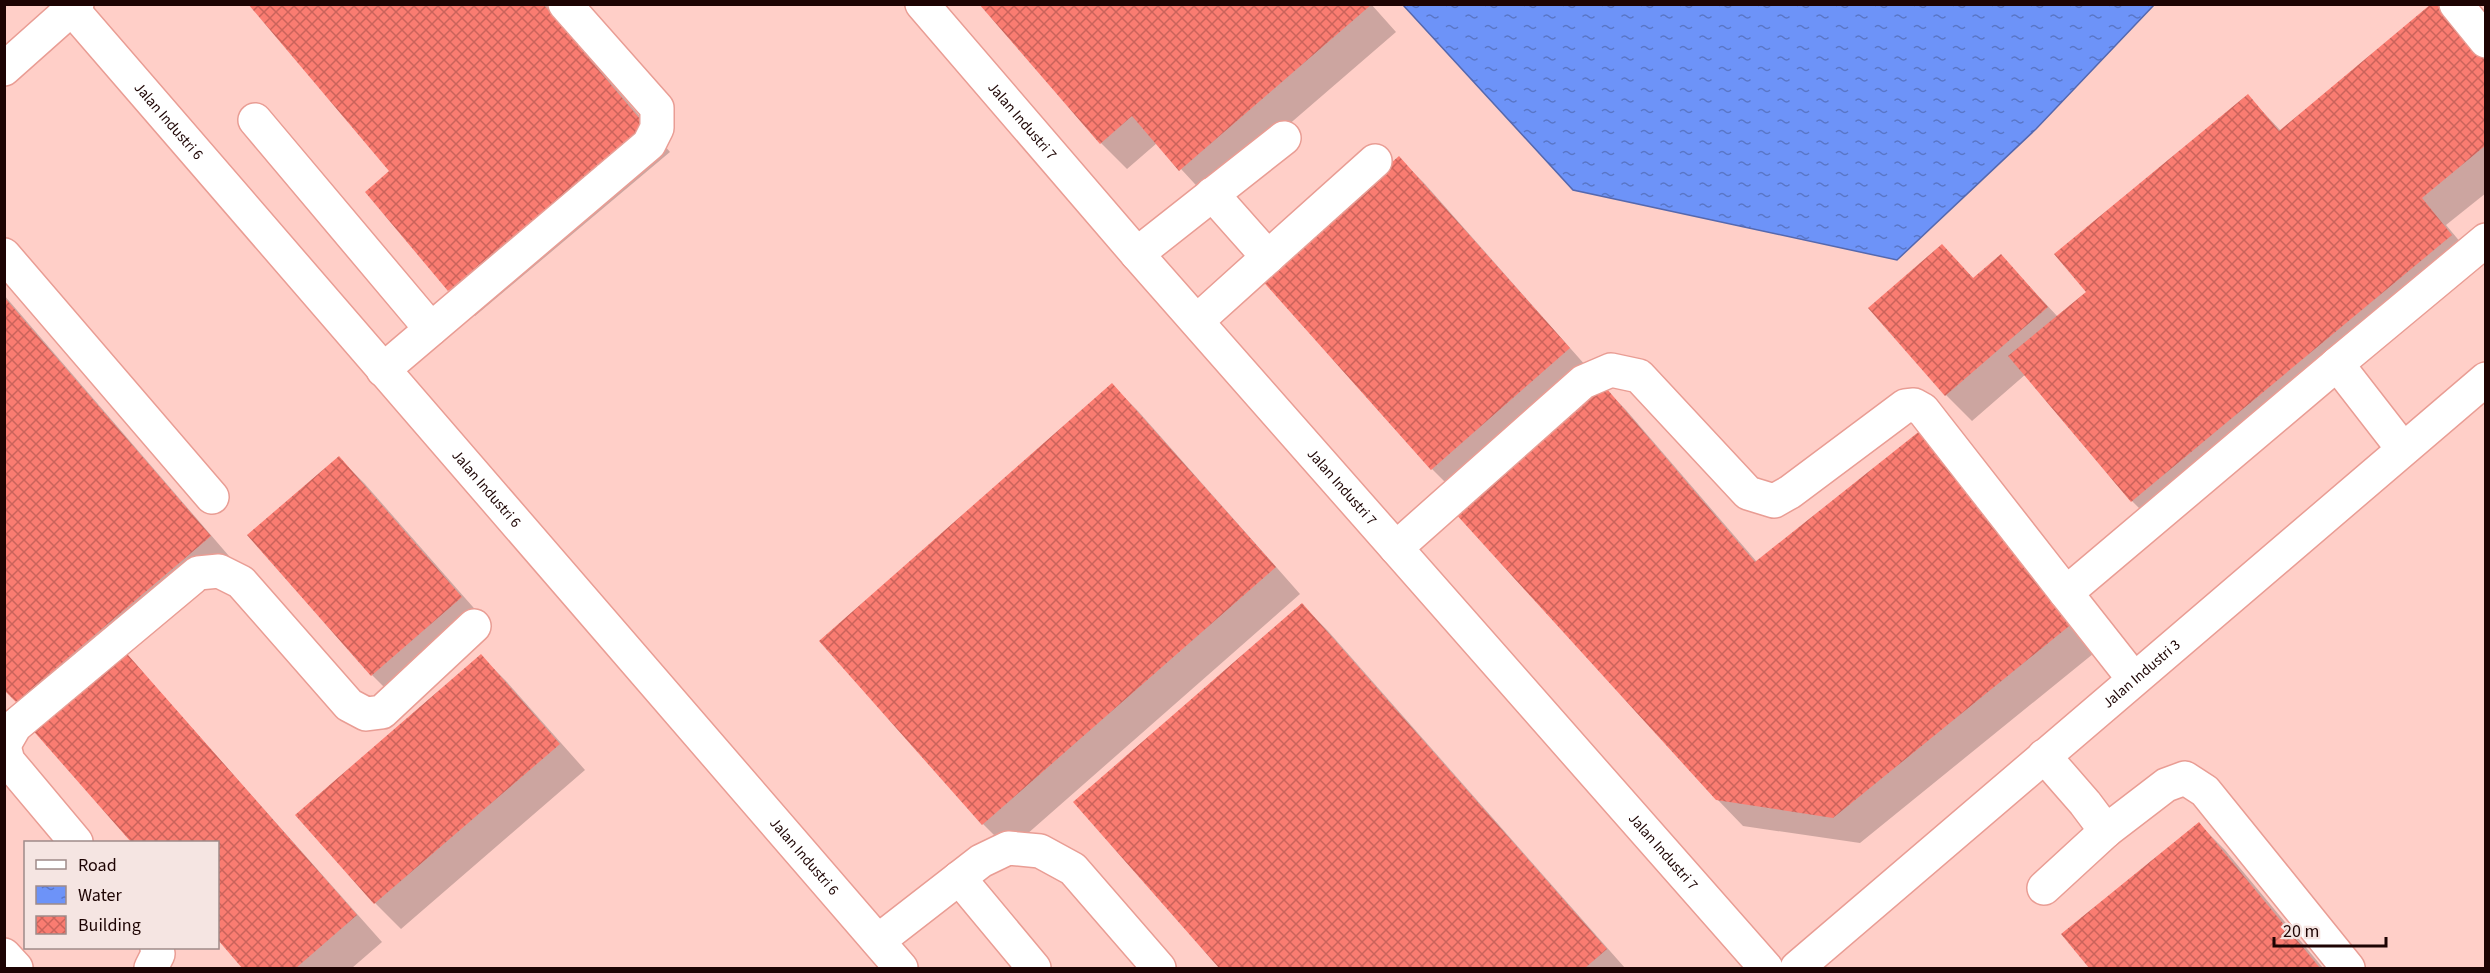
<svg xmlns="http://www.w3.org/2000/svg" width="2490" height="973" viewBox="0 0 2490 973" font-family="'Source Sans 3',sans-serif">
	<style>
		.water { fill: url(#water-ripples); stroke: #5568ae; stroke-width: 1.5 }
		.shadow { fill: #0003 }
		.building { fill: url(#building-cross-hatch) }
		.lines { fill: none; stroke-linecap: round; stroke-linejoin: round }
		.minor-casing { stroke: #e99d94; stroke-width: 36 }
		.minor { stroke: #fff; stroke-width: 33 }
		.labels { text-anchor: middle; stroke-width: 4.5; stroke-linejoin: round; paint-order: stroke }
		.street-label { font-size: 15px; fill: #1d0403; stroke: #f5e5e2 }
	</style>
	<defs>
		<pattern id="water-ripples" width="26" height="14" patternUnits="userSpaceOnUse" patternTransform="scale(1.5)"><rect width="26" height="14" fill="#6d93f8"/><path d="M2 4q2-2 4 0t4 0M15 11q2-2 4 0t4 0" fill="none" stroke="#5976c7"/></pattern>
		<pattern id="building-cross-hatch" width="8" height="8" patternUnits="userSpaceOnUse" patternTransform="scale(1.5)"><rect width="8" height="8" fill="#fa7c71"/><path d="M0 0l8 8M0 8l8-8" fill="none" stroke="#ca635b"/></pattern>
	</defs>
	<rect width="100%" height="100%" fill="#ffcfc8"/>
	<path class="water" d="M1403,5H2154L2036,129L1897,260L1573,190Z"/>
	<path class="shadow" d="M250,4H545L670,152L475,316L449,290L367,192L391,171Z
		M981,4H1371L1396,32L1206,196L1157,143L1127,169L1101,143Z
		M2462,29L2486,57V193L2446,225L2477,262L2158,527L2132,501L2026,374L1972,421L1946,395L1871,308L1942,246L1974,279L2001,256L2058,317L2088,292L2248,96L2281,131Z
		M1399,158L1425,184L1594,375L1458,495L1432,469Z
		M4,295L235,563L127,655L382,942L352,968H244L218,938V842H133L32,727L37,722L4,687Z
		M1601,384L1626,410L1757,562L1925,428L2104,645L1860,843L1743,826L1717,799Z
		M1112,385L1138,411L1300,594L1009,850L983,824L821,641Z
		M339,458L365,484L487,623L398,701L372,675L249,535Z
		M1302,605L1328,631L1625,968H1222L1075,803Z
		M481,656L507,682L585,770L401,929L375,903Z
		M2199,824L2225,850L2323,968H2091L2063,934Z"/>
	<path class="building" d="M248,4H543L645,125L448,291L365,192L389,171Z
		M979,4H1372L1179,171L1132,116L1100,144Z
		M2431,4H2439L2486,60V145L2422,198L2452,235L2131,502L2008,356L2086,292L2054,254L2248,94L2279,131Z
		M1399,156L1570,348L1431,470L1260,278Z
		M1942,244L1973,278L2001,254L2048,307L1945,396L1868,308Z
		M4,297L211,536L16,702L4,690Z
		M1601,382L1755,562L1926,426L2079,618L1833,818L1716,800L1454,512Z
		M1112,383L1276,567L982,825L819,641Z
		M339,456L462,597L371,676L247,535Z
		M1302,603L1607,949L1585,968H1219L1073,802Z
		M121,647L357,915L296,968H242L218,940V842H131L30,727Z
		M481,654L560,744L374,904L295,815Z
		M2199,822L2320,968H2089L2061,934Z"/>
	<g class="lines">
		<g class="minor-casing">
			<g id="minor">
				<path id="s1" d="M922,4L1137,254L1766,968"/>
				<path d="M2456,4L2486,41"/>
				<path id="s2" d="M72,9L901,968"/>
				<path d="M4,69L77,4"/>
				<path d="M255,120L431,329"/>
				<path d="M1137,254L1284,138"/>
				<path d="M4,255L212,497"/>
				<path d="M1268,257L1375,161"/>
				<path d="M1197,321L1268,257L1212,194"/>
				<path d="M2337,364L2486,240"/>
				<path d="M383,370L649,144L657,128V108L565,4"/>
				<path d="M1396,548L1583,382L1611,370L1639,376L1748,493L1774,501L1790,492L1905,406L1914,405L1923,410L2066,593L2337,364L2403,449"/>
				<path d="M2066,593L2133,678"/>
				<path d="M4,745L15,726L198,573L219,571L241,582L349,705L366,714L382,712L474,626"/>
				<path d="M4,746L8,761L76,842"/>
				<path d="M2044,756L2085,803L2106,831L2166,785L2185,778L2205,791L2348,968"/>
				<path d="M959,878L1034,968"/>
				<path d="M2044,888L2106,831"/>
				<path d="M878,941L981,861L1008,848L1040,851L1073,869L1159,968"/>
				<path d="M4,955L16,968"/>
				<path d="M151,968L158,954L157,948"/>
				<path id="s3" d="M1797,968L2486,379"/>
			</g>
		</g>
		<use href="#minor" class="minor"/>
	</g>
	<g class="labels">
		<g class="street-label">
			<text dy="5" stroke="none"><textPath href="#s2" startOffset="148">Jalan Industri 6</textPath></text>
			<text dy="5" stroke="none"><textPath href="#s1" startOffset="154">Jalan Industri 7</textPath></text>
			<text dy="5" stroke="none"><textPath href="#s1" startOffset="640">Jalan Industri 7</textPath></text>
			<text dy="5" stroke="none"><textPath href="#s2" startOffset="634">Jalan Industri 6</textPath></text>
			<text dy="5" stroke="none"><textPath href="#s3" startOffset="453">Jalan Industri 3</textPath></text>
			<text dy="5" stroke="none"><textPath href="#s1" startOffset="1126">Jalan Industri 7</textPath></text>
			<text dy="5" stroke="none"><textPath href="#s2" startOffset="1120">Jalan Industri 6</textPath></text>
		</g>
	</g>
	<rect width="2490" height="973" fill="none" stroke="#1d0403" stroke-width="12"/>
	<rect x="24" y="841" width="195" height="108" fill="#f5e5e2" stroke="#9f8b89" stroke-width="1.5"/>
	<rect x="36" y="860" width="30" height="9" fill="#ffffff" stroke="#9f8b89" stroke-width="1.5"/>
	<text x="78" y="871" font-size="18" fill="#1d0403">Road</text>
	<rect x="36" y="886" width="30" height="18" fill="url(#water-ripples)" stroke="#9f8b89" stroke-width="1.5"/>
	<text x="78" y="901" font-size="18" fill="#1d0403">Water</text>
	<rect x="36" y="916" width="30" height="18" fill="url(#building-cross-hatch)" stroke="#9f8b89" stroke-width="1.5"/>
	<text x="78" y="931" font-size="18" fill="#1d0403">Building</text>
	<path d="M2274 937v9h112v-9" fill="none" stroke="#1d0403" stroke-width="3"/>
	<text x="2283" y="937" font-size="18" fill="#1d0403" stroke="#f5e5e2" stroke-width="4.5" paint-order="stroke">20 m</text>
</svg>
